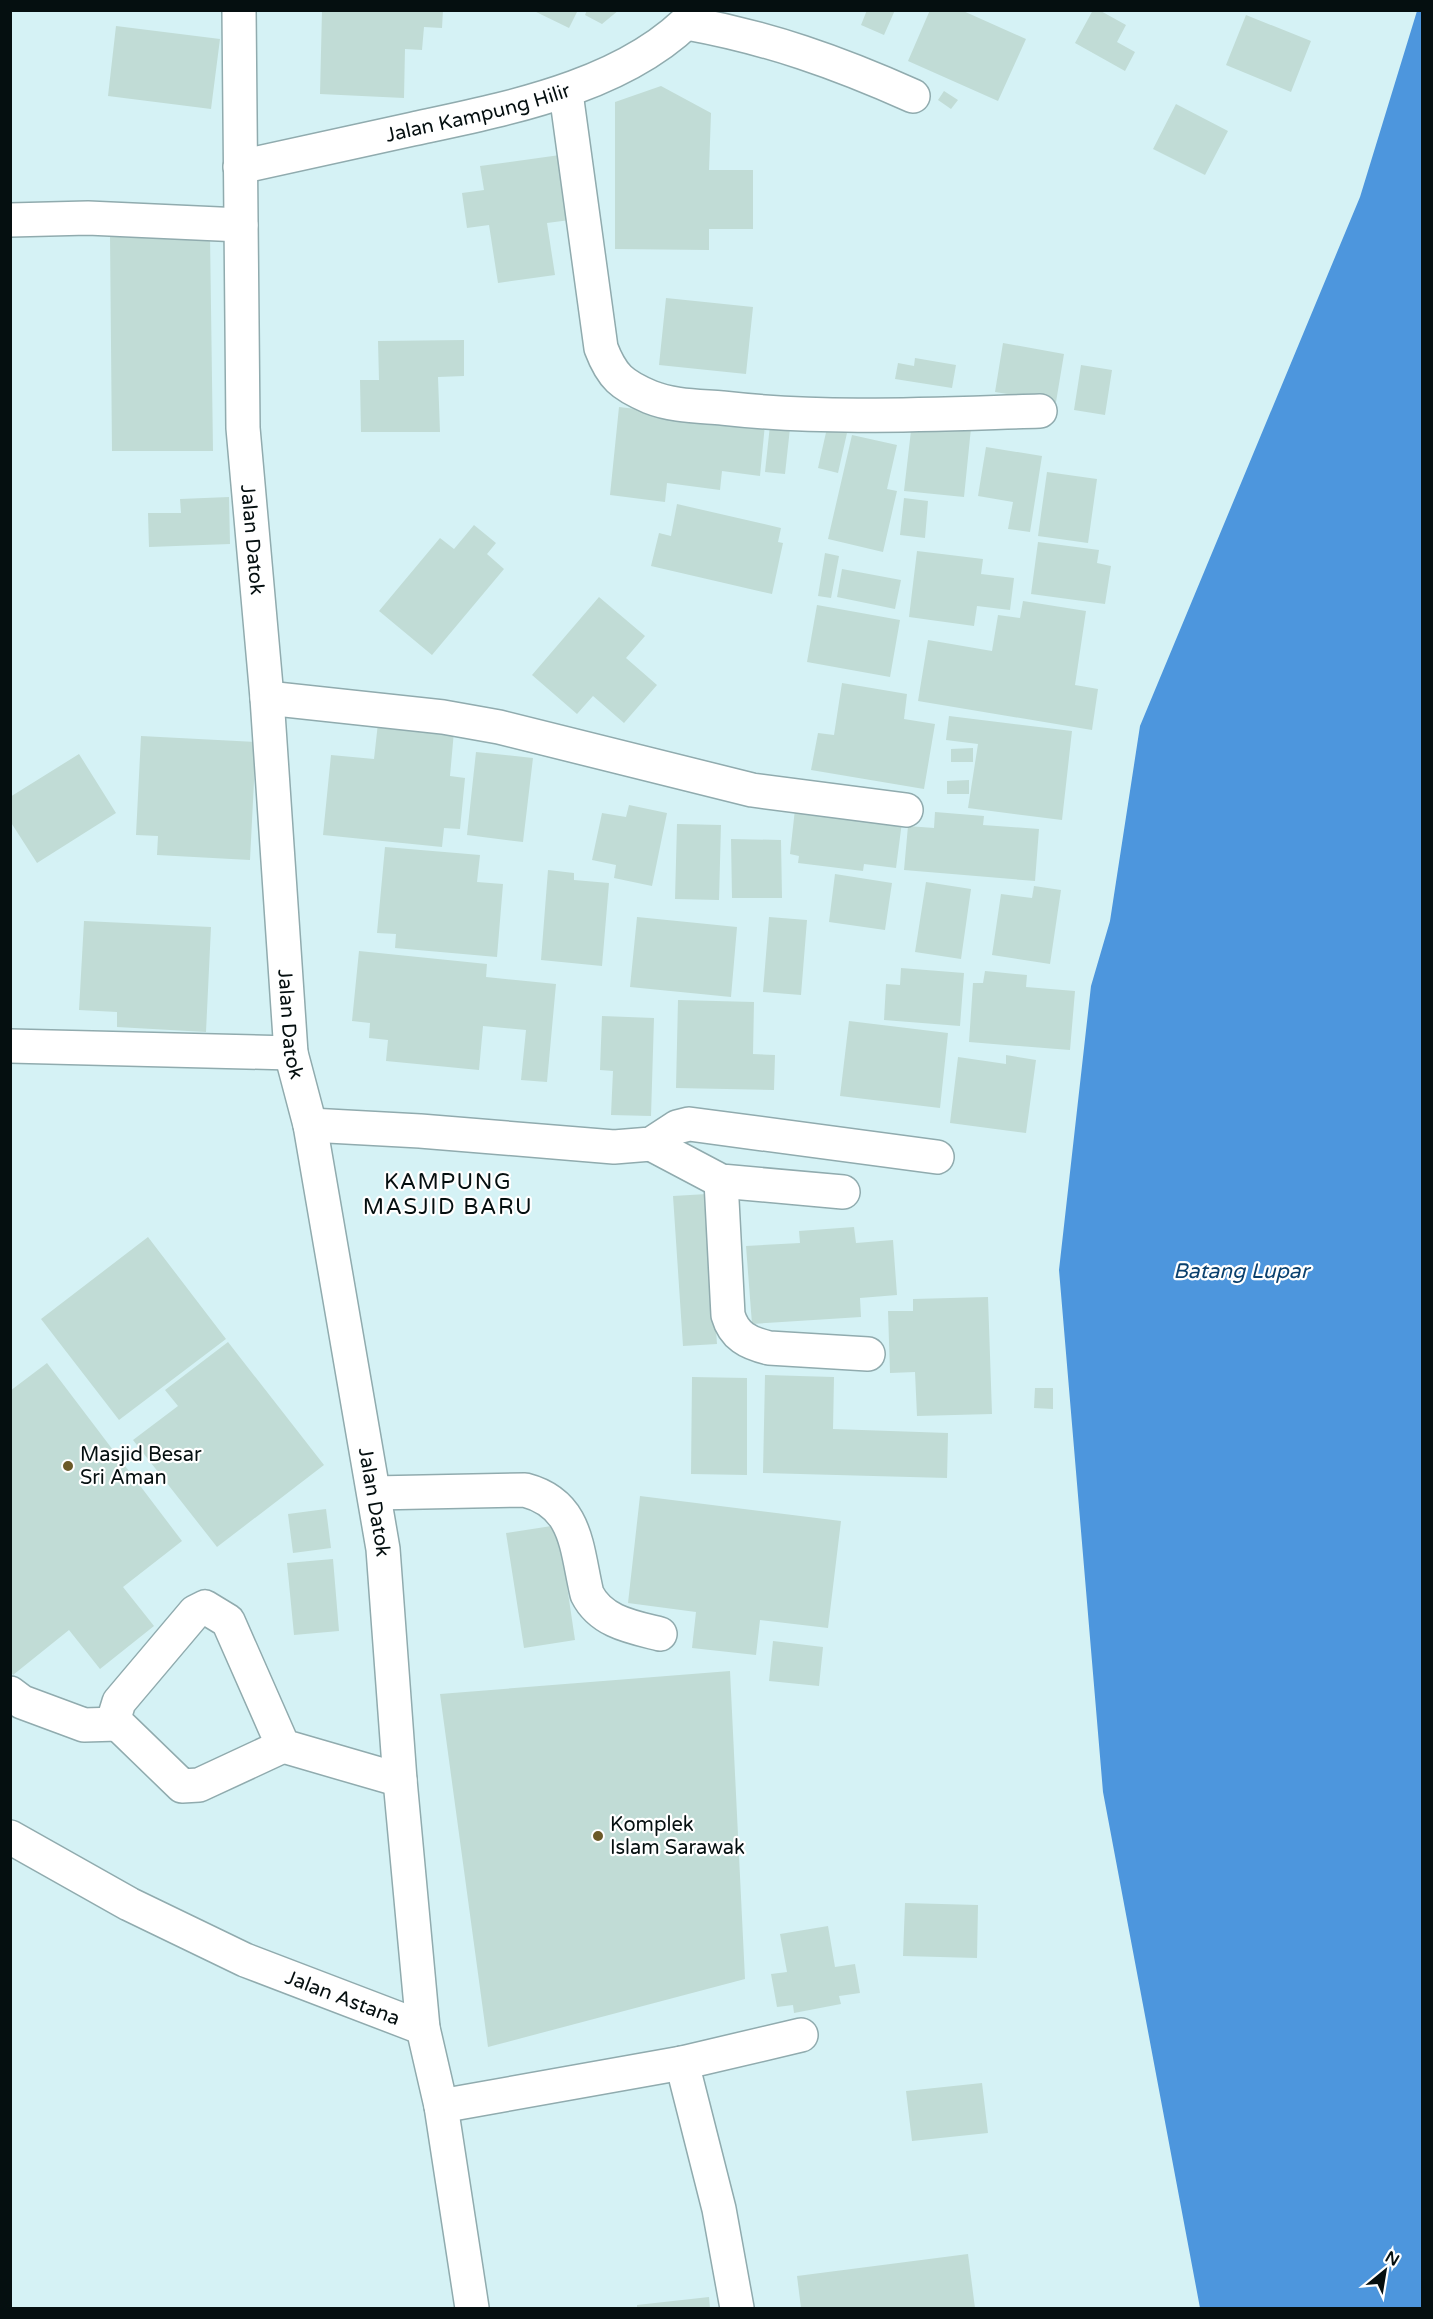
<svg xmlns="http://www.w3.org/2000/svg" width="1433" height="2319" viewBox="0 0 1433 2319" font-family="'Varela Round',sans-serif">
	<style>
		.water { fill: #4d96dd }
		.building { fill: #c1dcd6 }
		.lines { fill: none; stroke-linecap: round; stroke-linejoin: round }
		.minor-casing { stroke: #90abae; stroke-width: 36 }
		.major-casing { stroke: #90abae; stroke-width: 36 }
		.minor { stroke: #fff; stroke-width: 33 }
		.major { stroke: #fff; stroke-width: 33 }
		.poi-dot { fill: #6a5927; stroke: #fff; stroke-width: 2 }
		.labels { text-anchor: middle; stroke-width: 4.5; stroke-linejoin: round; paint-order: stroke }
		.street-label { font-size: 20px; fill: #050f10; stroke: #fff }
		.poi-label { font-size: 20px; fill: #050f10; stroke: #fff; text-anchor: start }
		.water-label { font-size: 21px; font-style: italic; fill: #09406e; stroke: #fff }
		.quarter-label { font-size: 22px; letter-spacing: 1.5px; fill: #050f10; stroke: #fff }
	</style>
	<rect width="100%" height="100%" fill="#d5f2f5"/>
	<path class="water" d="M1417,11H1422V2308H1200L1103,1792L1059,1270L1091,986L1110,921L1140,726L1360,197Z"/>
	<path class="building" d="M322,10H443L442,28L424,27L422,50L405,49L404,98L320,94Z
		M532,10H578L569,28Z
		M587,10H619L602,24L585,15Z
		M867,10H895L884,35L861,25Z
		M930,10H961L1026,39L998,101L908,61Z
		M1093,10H1099L1126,25L1117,42L1135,52L1125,71L1075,43Z
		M1246,15L1311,41L1291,92L1226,65Z
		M116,26L220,39L211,109L108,96Z
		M661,86L711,113L709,170H753V229H709V250L615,249V102Z
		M944,91L958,100L951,109L938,100Z
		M1176,104L1228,131L1205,175L1153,149Z
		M560,155L570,220L547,223L555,275L498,283L489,225L467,228L462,193L484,190L480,166Z
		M110,235H210L213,451H112Z
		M666,298L753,307L746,374L659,365Z
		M464,340V376L438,377L440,432H361L360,380H379L378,341Z
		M1003,343L1064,354L1056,402L995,392Z
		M915,358L956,365L952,388L895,379L898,363L914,366Z
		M1081,365L1112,370L1105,415L1074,410Z
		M619,407L765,424L760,476L722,471L720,490L667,483L665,502L610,495Z
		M912,422L971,428L964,497L904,491Z
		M770,425L790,428L785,474L765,472Z
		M827,428L847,433L838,473L818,468Z
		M852,435L897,445L887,489L897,491L883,552L828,539Z
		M986,447L1042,456L1030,532L1008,529L1013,502L978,496Z
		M1047,472L1097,479L1088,543L1038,536Z
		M229,497L230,544L149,547L148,513H181L180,499Z
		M904,498L928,501L925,538L900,535Z
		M677,504L781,528L778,542L783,543L772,594L651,566L659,533L671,536Z
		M474,525L496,543L487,554L504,569L432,655L379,611L440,538L454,549Z
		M1038,542L1099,550L1097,563L1111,566L1105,604L1031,594Z
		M917,551L983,559L981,574L1014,578L1010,610L977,606L974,626L909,617Z
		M825,553L839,556L831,598L818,596Z
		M842,569L901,580L895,609L837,597Z
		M599,597L645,636L626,658L657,685L624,723L593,696L577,714L532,675Z
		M1023,601L1086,611L1075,685L1098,689L1092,730L918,701L928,640L992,651L998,615L1020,618Z
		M817,605L900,620L890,677L807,662Z
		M842,683L907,694L904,719L935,724L924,789L811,770L818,733L834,735Z
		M949,716L1072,731L1062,820L968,808L978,744L946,740Z
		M378,723L454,731L450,776L465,778L460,829L444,828L442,847L323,835L331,755L374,759Z
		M141,736L256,742L250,860L157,855L158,836L136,835Z
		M973,748V762H951V749Z
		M476,752L533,758L523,842L467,835Z
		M79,754L116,813L37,863L10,821V797Z
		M969,780V794H947V781Z
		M629,805L667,813L652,886L614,878L616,865L592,860L602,813L626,817Z
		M795,809L902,822L896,868L864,864L863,871L798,863L799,856L790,854Z
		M935,812L984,816L983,825L1039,829L1035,881L904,870L908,826L934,828Z
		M677,824L721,825L719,900L675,899Z
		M731,839L781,840L782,898H732Z
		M385,847L480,855L477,882L503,884L497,957L395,948L396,934L377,933Z
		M548,870L574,873V880L609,883L602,966L541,960Z
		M835,874L892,883L885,930L829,922Z
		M926,882L971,889L961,959L915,952Z
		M1034,886L1061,890L1050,964L992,955L1001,894L1032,898Z
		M637,917L737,927L731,997L630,987Z
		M769,917L807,920L801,995L763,992Z
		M84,921L211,927L206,1032L117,1027V1012L79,1010Z
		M359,951L487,964L486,977L556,984L547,1082L521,1080L526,1030L483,1026L479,1070L386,1061L388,1040L369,1038L370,1023L352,1021Z
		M901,968L964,973L960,1026L884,1020L886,984L900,985Z
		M985,971L1027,975L1026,987L1075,991L1070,1050L969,1042L973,983H983Z
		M678,1000L754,1002L753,1054L775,1055L774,1090L676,1088Z
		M602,1016L654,1018L651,1116L611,1115L613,1071L600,1070Z
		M849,1021L948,1033L940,1108L840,1096Z
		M1006,1055L1036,1060L1026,1133L950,1123L958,1057L1006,1064Z
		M707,1194L717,1344L683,1346L673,1196Z
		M854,1227L856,1243L893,1240L897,1295L860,1298L861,1317L752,1324L746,1246L800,1243L799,1231Z
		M148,1237L226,1339L119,1420L41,1319Z
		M988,1297L992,1414L917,1416L915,1372L890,1373L888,1311H913V1299Z
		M228,1342L324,1465L217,1547L133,1440L178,1406L165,1390Z
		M47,1363L182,1541L123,1587L154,1626L100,1669L69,1630L13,1675L10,1671V1391Z
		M765,1375L834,1377L833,1429L948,1433L947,1478L763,1473Z
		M692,1377L747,1378V1475L691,1474Z
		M1035,1388H1053V1409L1034,1408Z
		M640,1496L841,1521L828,1628L760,1620L756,1655L692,1648L696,1612L628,1603Z
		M326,1509L331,1548L293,1553L288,1514Z
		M558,1525L575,1640L524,1648L506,1533Z
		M333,1559L339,1631L294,1635L287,1563Z
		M773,1641L823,1647L819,1686L769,1681Z
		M730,1671L745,1979L488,2047L440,1694Z
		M905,1903L978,1905L977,1958L903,1956Z
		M828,1926L835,1967L855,1964L860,1993L839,1996L841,2004L794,2013L793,2005L777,2007L771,1974L787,1972L780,1934Z
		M982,2083L988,2133L912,2141L906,2091Z
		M968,2254L975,2308H801L797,2276Z
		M709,2297L710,2308H637V2305Z"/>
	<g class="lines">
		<g class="minor-casing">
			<g id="minor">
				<path d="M687,23C769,38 837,62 913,96"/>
				<path d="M566,93L601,348C612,377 622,385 650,397C672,406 699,406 722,408C827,420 934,414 1040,411"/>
				<path id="s1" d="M240,167C297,154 355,142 413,129C506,109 631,86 698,10"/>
				<path d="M10,220L88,218L241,225"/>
				<path d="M267,698L443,717L499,727L752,790L906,810"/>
				<path d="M10,1046L291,1053"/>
				<path d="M310,1125L420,1131L614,1147L651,1144L677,1127L689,1124L937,1157"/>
				<path d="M651,1144L721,1181L843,1192"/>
				<path d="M721,1181L728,1315C734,1336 748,1343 769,1348L868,1354"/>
				<path d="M374,1493L525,1490C578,1504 576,1548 587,1594C601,1622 632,1627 660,1634"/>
				<path d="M10,1693L22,1702L84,1725L118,1724"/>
				<path d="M283,1746L228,1621L205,1607L195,1612L119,1702L115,1715L118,1724L182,1786L199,1785L283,1746L400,1780"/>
				<path id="s2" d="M10,1837L129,1904L245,1960L423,2028"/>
				<path d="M682,2063L719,2209L737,2308"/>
				<path d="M441,2106L682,2063L801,2035"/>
			</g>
		</g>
		<g class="major-casing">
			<g id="major">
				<path id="s3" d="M239,10L243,428L267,698L291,1053L310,1125L383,1549L400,1780L423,2028L441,2106L472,2308"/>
			</g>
		</g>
		<use href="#minor" class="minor"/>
		<use href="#major" class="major"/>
	</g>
	<g class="poi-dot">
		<circle cx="68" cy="1466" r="6"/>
		<circle cx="598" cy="1836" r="6"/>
	</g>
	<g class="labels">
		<g class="street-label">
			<text dy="7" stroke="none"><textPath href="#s1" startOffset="244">Jalan Kampung Hilir</textPath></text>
			<text dy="7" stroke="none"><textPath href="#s3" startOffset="530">Jalan Datok</textPath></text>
			<text dy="7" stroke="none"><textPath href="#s3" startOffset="1016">Jalan Datok</textPath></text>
			<text dy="7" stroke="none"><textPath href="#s3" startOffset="1502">Jalan Datok</textPath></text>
			<text dy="7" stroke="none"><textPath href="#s2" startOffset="370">Jalan Astana</textPath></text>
		</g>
		<g class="poi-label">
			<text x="80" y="1461">Masjid Besar<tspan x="80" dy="23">Sri Aman</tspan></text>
			<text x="610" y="1831">Komplek<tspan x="610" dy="23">Islam Sarawak</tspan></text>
		</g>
		<g class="water-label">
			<text x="1241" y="1278">Batang Lupar</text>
		</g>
		<g class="quarter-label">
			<text x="448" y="1189">KAMPUNG<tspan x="448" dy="25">MASJID BARU</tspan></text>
		</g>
	</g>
	<rect width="1433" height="2319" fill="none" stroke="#050f10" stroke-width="24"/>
	<g transform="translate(1385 2271) rotate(30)" stroke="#ffffff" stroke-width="4.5" paint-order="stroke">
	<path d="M0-4.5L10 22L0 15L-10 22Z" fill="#050f10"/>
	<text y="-9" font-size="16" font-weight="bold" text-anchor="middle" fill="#050f10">N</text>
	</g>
</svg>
